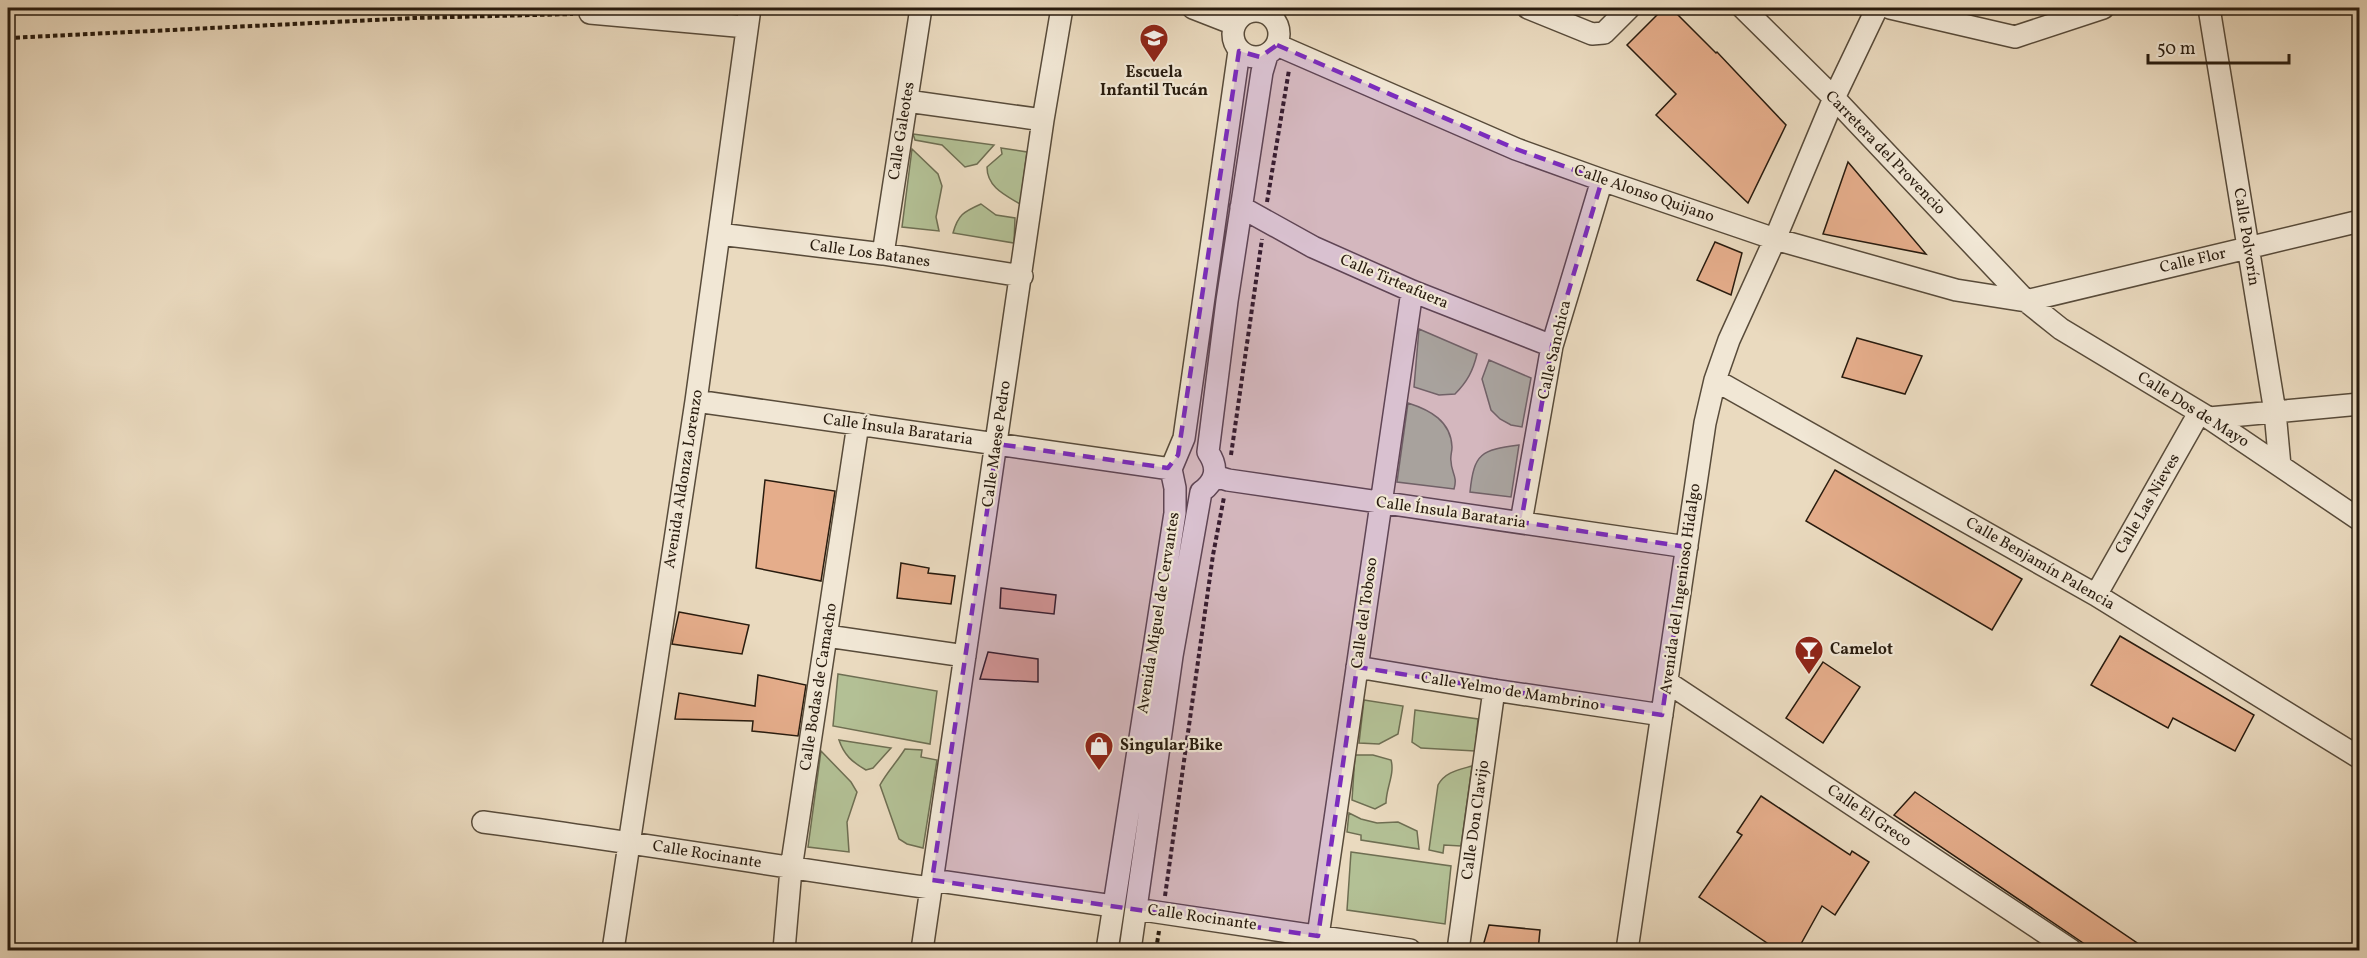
<svg xmlns="http://www.w3.org/2000/svg" width="2367" height="958" font-family="Vollkorn,serif">
<style>
.green{fill:#b3c095;stroke:#6e6e52;stroke-width:1.5}
.building{fill:#e5ad8b;stroke:#281b0e;stroke-width:1.5}
.lines{fill:none;stroke-linecap:round;stroke-linejoin:round}
.minor-casing{stroke:#584b3a;stroke-width:24}
.path{stroke:#281b0e;stroke-width:4;stroke-dasharray:4.5 3;stroke-linecap:butt}
.minor{stroke:#f1e7d5;stroke-width:21}
.marked{fill:#7b2cbf;fill-opacity:0.2;stroke:#7b2cbf;stroke-width:4.5;stroke-dasharray:12 8;stroke-linejoin:round}
.labels{text-anchor:middle;dominant-baseline:central;stroke-width:4.5;stroke-linejoin:round;paint-order:stroke}
.poi-label{font-size:16px;font-weight:bold;fill:#281b0e;stroke:#f1e7d5;text-anchor:start}
.street-label{font-size:16px;fill:#281b0e;stroke:#f1e7d5}
</style>
<rect width="100%" height="100%" fill="#eadabf"/>
<filter id="stains"><feTurbulence type="fractalNoise" baseFrequency=".00333" numOctaves="4"/><feColorMatrix values="0 0 0 0 .2 0 0 0 0 .09 0 0 0 0 .02 0 0 0 .5 -.17"/></filter>
<radialGradient id="worn" r=".72"><stop offset=".6" stop-color="#630" stop-opacity="0"/><stop offset="1" stop-color="#630" stop-opacity=".3"/></radialGradient>
<path class="green" d="M1979,8h62c-19,6 -44,6 -62,0z
M913,134l81,11 -17,19 -12,3 -23,-22 -27,-5z
M1001,148l26,4 -7,52c-15,-9 -33,-17 -33,-37l15,-13z
M912,149l26,25 4,12 -6,31 3,14 -37,-4z
M981,204l15,11 19,3 -1,25 -61,-10c5,-18 10,-21 28,-29z
M1419,329l58,25c-4,17 -10,28 -22,40l-16,1 -25,-8z
M1489,360l42,18 -9,49 -11,-2 -11,-6 -9,-9 -9,-31z
M1408,403c22,7 43,18 44,44 0,5 -2,10 -1,14 0,12 7,15 3,28l-57,-7z
M1519,445l-8,52 -41,-5c4,-39 11,-42 49,-47z
M838,674l99,17 -7,53 -97,-18z
M1364,700l39,6 -5,28 -19,10 -20,-1z
M1415,710l63,9 -3,32 -54,-3 -9,-6z
M839,740l52,8 -18,20 -7,2c-14,-8 -22,-15 -27,-30z
M905,749l17,1 -1,7 16,3 -14,88 -16,-4 -8,-5 -19,-54c7,-13 17,-23 25,-36z
M821,751l30,31 6,10 -10,30 2,30 -41,-5z
M1355,755h18l18,5c4,14 -5,28 -5,43l-11,6 -23,-9z
M1472,766l-11,80 -17,-1 -1,8 -14,-3 9,-65c7,-13 20,-15 34,-19z
M1349,813l12,6 16,4 21,-1 19,9 2,18 -58,-9v-5l-14,-3z
M1351,852l100,14 -6,58 -98,-14z"/>
<path class="building" d="M1664,8h7l45,45 1,-1 69,73 -38,78 -92,-88 20,-21 -49,-49z
M1848,162l78,92 -103,-20z
M1715,242l27,11 -11,42 -34,-15z
M1857,338l65,18 -17,38 -63,-17z
M1835,470l187,109 -30,51 -186,-109z
M765,480l70,11 -14,90 -65,-13z
M901,563l28,5 -1,5 27,3 -4,28 -54,-6z
M1001,588l55,7 -2,19 -54,-6z
M679,612l70,13 -7,29 -70,-10z
M2120,636l134,79 -19,36 -62,-33 -5,10 -77,-43z
M988,652l50,7v23l-58,-3z
M1823,662l37,25 -37,56 -37,-25z
M758,675l48,10 -8,51 -46,-5 1,-10 -78,-2 4,-26 76,13z
M1915,792l234,159h-54l-201,-136z
M1761,796l89,59 2,-4 17,11 -34,53 -13,-9 -25,45h-18l-80,-54 43,-62 -5,-3z
M1489,925l51,5 -2,21h-29l-26,-5z"/>
<g class="lines">
<g class="minor-casing">
<path id="minor" d="M1193,8l41,16
M1528,8l64,26 12,-1 25,-25
M1743,8l91,90 192,203 35,28 148,89 151,102
M1890,8l125,29 88,-29
M2209,8l66,404 5,54
M1233 34a23 23 0 1 1 46 0a23 23 0 1 1-46 0Z
M590,13l157,14
M1277,45l239,104 86,31 173,59 181,51 70,11 334,-80
M907,101l136,19
M1241,207l72,40 99,44 140,55
M719,234l164,20 139,22
M883,254l38,-246
M1715,380l381,215 264,163
M696,401l475,68
M2209,418l151,-14
M1215,476l13,4 459,67
M1521,522l31,-176 50,-166
M2096,595l103,-182
M827,636l138,20
M1357,667l137,23 168,25
M1667,682l404,268
M483,822c150,20 298,45 448,66
M932,880l181,26
M1136,909l274,41
M1318,936l94,-645
M613,950l83,-549 54,-393
M784,950l7,-81 67,-445
M922,950l121,-830 19,-112
M1107,950l68,-437v-25l-4,-19 13,-31 55,-387
M1130,950l42,-294 29,-164c15,-11 18,-24 7,-40l19,-151 35,-229 5,-17
M1458,950l36,-260
M1627,950l78,-527 10,-43 14,-40 46,-101 59,-141 43,-90"/>
</g>
<path class="path" d="M8,38l407,-20 158,-4
M1267,202l22,-132
M1231,455l31,-216
M1165,896l48,-341 11,-58
M1156,950l3,-19"/>
<use href="#minor" class="minor"/>
</g>
<path class="marked" d="M1277,45l239,104 86,31 -50,166 -31,176 166,25 -25,168 -305,-48 -39,269 -386,-56 65,-436 171,24 10,-13 61,-404 21,6z"/>
<defs>
<g id="school-pin" transform="scale(1.5)"><path d="M0 17L-7.5 6A9.5 9.5 0 1 1 7.5 6Z" fill="#8f2418" stroke="#f1e7d5"/><path d="M0-5L7-2L0 1L-7-2ZM-4 1L0 2.5L4 1V4Q0 6-4 4Z" fill="#fff"/></g>
<g id="bar-pin" transform="scale(1.5)"><path d="M0 17L-7.5 6A9.5 9.5 0 1 1 7.5 6Z" fill="#8f2418" stroke="#f1e7d5"/><path d="M-6-5H6L.8 .8V4.5H3.5V6h-7V4.5H-.8V.8Z" fill="#fff"/></g>
<g id="shop-pin" transform="scale(1.5)"><path d="M0 17L-7.5 6A9.5 9.5 0 1 1 7.5 6Z" fill="#8f2418" stroke="#f1e7d5"/><path d="M-5-2.5h2.3a2.7 3.5 0 0 1 5.4 0H5L5.5 6h-11ZM-1.5-2.5h3a1.5 2.3 0 0 0-3 0Z" fill="#fff"/></g>
</defs>
<g fill-rule="evenodd">
<use href="#school-pin" x="1154" y="38"/>
<use href="#bar-pin" x="1809" y="650"/>
<use href="#shop-pin" x="1099" y="746"/>
</g>
<g class="labels">
<g class="poi-label">
<text x="1154" y="73" text-anchor="middle">Escuela<tspan x="1154" dy="18">Infantil Tucán</tspan></text>
<text x="1830" y="650">Camelot</text>
<text x="1120" y="746">Singular Bike</text>
</g>
<g class="street-label">
<text transform="translate(902 131) rotate(-81)">Calle Galeotes</text>
<text transform="translate(1885 153) rotate(46)">Carretera del Provencio</text>
<text transform="translate(1644 194) rotate(19)">Calle Alonso Quijano</text>
<text transform="translate(2246 237) rotate(81)">Calle Polvorín</text>
<text transform="translate(870 254) rotate(8)">Calle Los Batanes</text>
<text transform="translate(2193 261) rotate(-13)">Calle Flor</text>
<text transform="translate(1394 282) rotate(23)">Calle Tirteafuera</text>
<text transform="translate(1555 350) rotate(-77)">Calle Sanchica</text>
<text transform="translate(2193 410) rotate(32)">Calle Dos de Mayo</text>
<text transform="translate(898 430) rotate(8)">Calle Ínsula Barataria</text>
<text transform="translate(997 444) rotate(-82)">Calle Maese Pedro</text>
<text transform="translate(684 479) rotate(-81)">Avenida Aldonza Lorenzo</text>
<text transform="translate(2148 504) rotate(-60)">Calle Las Nieves</text>
<text transform="translate(1451 513) rotate(8)">Calle Ínsula Barataria</text>
<text transform="translate(2040 564) rotate(30)">Calle Benjamín Palencia</text>
<text transform="translate(1681 589) rotate(-82)">Avenida del Ingenioso Hidalgo</text>
<text transform="translate(1159 613) rotate(-81)">Avenida Miguel de Cervantes</text>
<text transform="translate(1365 613) rotate(-82)">Calle del Toboso</text>
<text transform="translate(819 687) rotate(-81)">Calle Bodas de Camacho</text>
<text transform="translate(1510 692) rotate(9)">Calle Yelmo de Mambrino</text>
<text transform="translate(1869 816) rotate(34)">Calle El Greco</text>
<text transform="translate(1476 820) rotate(-82)">Calle Don Clavijo</text>
<text transform="translate(707 855) rotate(9)">Calle Rocinante</text>
<text transform="translate(1202 918) rotate(8)">Calle Rocinante</text>
</g>
</g>
<rect width="2367" height="958" fill="none" stroke="#eadabf" stroke-width="30"/>
<rect x="9" y="9" width="2349" height="940" fill="none" stroke="#281b0e" stroke-width="3"/>
<rect x="15" y="15" width="2337" height="928" fill="none" stroke="#281b0e" stroke-width="1.5"/>
<path d="M2148 54v9h141v-9" fill="none" stroke="#281b0e" stroke-width="3"/>
<text x="2157" y="54" font-size="18" fill="#281b0e" stroke="#f1e7d5" stroke-width="4.5" paint-order="stroke">50 m</text>
<rect width="100%" height="100%" filter="url(#stains)"/>
<rect width="100%" height="100%" fill="url(#worn)"/>
</svg>
